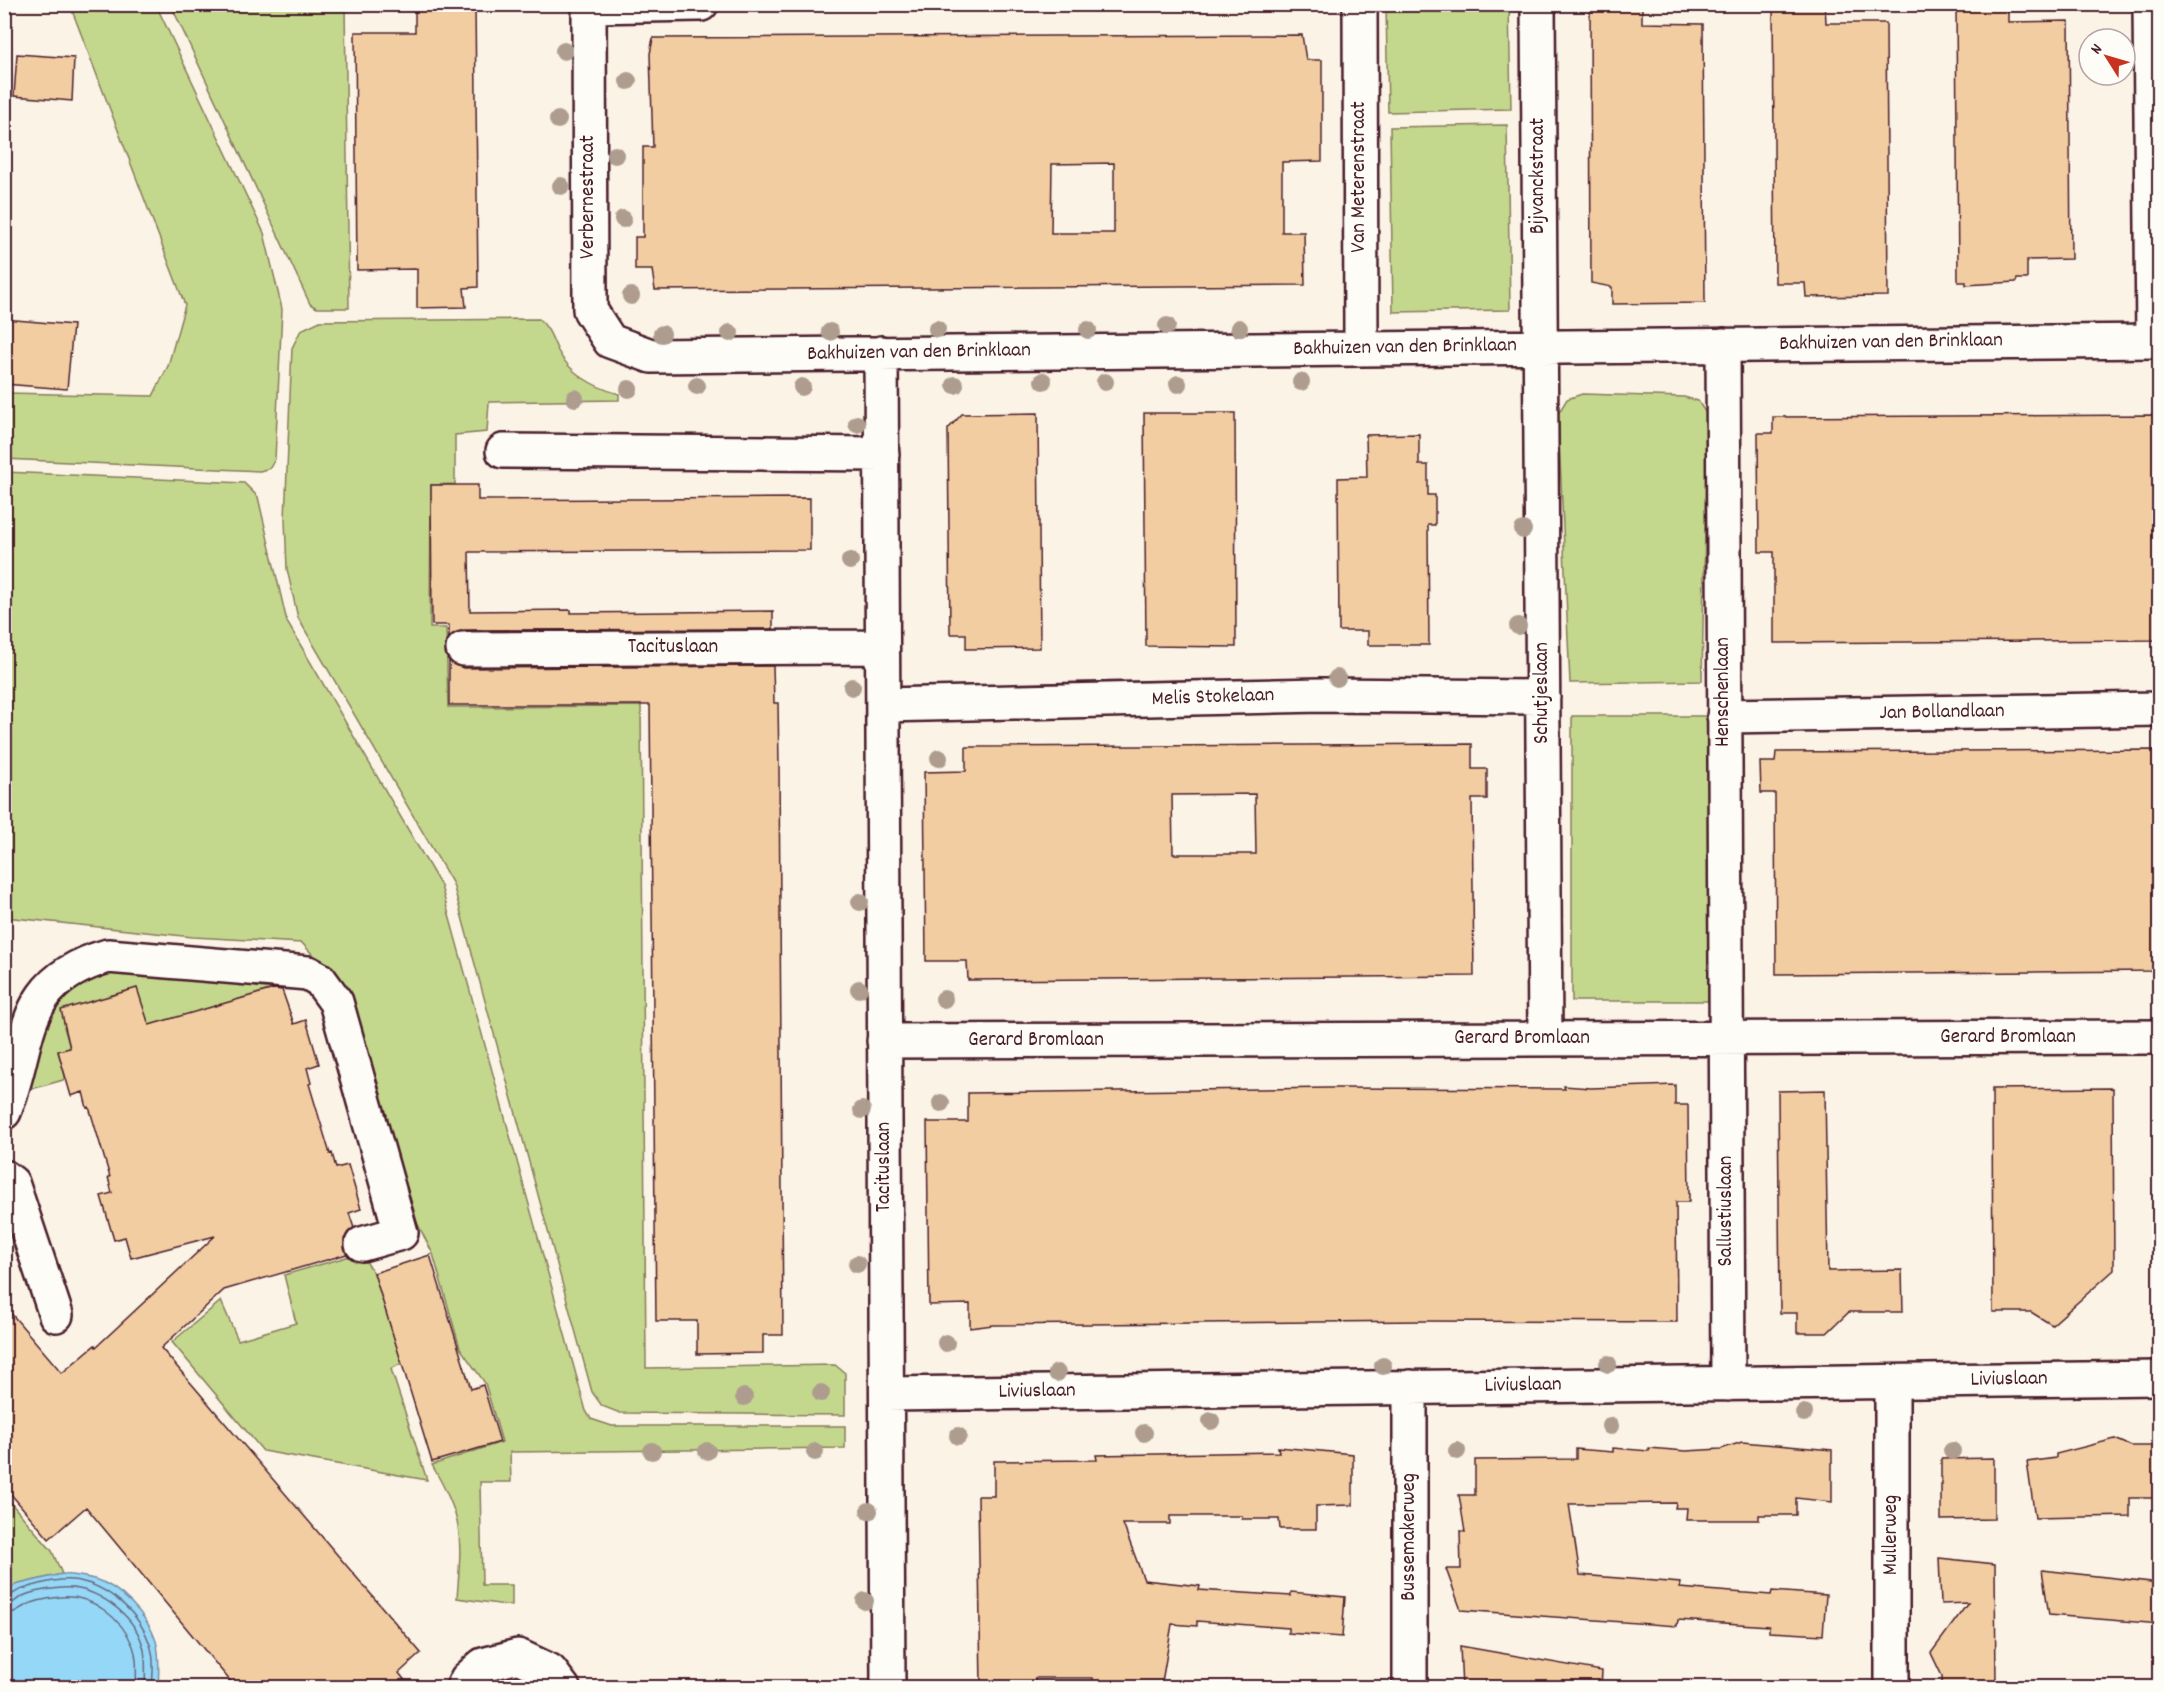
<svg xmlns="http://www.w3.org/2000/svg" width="2164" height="1692" font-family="Dekko,sans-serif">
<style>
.green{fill:#c4d88d;stroke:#877c5c;stroke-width:1.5}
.water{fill:#95d7f7;stroke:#778da5;stroke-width:1.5}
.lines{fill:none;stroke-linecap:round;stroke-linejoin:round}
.shore{stroke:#68697d;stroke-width:1.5}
.building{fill:#f2cda2;stroke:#4a1f2b;stroke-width:1.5;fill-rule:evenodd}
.minor-casing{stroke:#4a1f2b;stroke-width:38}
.minor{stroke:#fdfcf7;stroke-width:33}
.tree{fill:#ae9d8f}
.labels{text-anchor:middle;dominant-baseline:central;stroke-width:5;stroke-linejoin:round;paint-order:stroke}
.street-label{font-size:21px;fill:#4a1f2b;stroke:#fdfcf7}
</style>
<rect width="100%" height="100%" fill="#fbf3e6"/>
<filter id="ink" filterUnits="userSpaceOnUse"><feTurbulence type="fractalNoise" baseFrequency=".0167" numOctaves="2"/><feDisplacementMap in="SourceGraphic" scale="12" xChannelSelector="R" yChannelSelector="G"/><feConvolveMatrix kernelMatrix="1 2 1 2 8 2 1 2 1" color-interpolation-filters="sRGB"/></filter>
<g filter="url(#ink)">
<path class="green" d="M70,5h86l108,228 18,76 -7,150 -5,9 -10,3 -255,-12v-66l148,3 15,-30 17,-61z
M171,5h174l4,303h-32l-7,-4z
M1386,5h123l2,104 -123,3z
M1507,125l3,185 -117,2 -3,-185z
M539,319c11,10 13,20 19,32 13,24 36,36 61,43v6l-130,2 -2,30 -32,3v49l-24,1 -1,143h16l2,79 193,-1 5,662 189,-3 10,8v42l-225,-2 -18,-7 -10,-14 -139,-508 -155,-266 -11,-49 -2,-50 7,-171 9,-18 19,-9z
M1582,394l102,3 14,4 9,14 -5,266 -132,2 -12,-269 9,-15z
M5,472l239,11 14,14 29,125 154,264 145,525 5,8 21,7h233v22l-335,4 1,30h-31l2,103h30v21l-55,-8c5,-63 7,-77 -25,-133l70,-23 -17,-59 -25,-35 -27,-94 -20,-39 -65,-222 -46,-50 -109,-6 -188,-20z
M1572,716h137l-1,285h-136z
M101,971l195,11 -91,27 -54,23 -87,-5 6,21 -12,4 7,24 -2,4 -38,11 29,-93z
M364,1252l3,11 7,10 28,90 -11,6 36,111 -164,-29 -91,-109 49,-41 17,39 58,-17 -12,-48z
M4,1495l48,56 10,23 -47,11 -10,9z"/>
<path class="water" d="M62,1574c10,1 22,2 32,5 26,7 54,37 62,62 4,14 3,32 2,46h-153v-93l10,-9z"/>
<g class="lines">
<path class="shore" d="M4,1598c7,-1 10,-6 16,-8 12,-4 28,-9 41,-10 37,-3 76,28 88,62 6,14 4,31 3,46
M4,1605c9,0 10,-4 17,-8 9,-5 29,-8 40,-9 34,-3 73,26 82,58 4,13 2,28 2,42
M4,1614c10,0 13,-4 21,-8 9,-5 26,-8 36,-9 31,-3 61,22 72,49 5,13 3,28 3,42"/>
</g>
<path class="building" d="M415,4h60l3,283 -14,1 2,19 -49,1v-39l-60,1 -2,-238h60z
M1590,4h52v19l61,1 2,279 -93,1v-17l-21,-4z
M1773,4h52l1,19h60l2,273 -82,1 -1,-14h-30z
M1956,4h52v18l61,-1 2,238 -44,1v19h-10l-1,3 -50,3v-3h-8z
M1302,35l4,25h16v101l-40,1v70h22l1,53 -650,5 -3,-20h-17v-33h8v-90h10l-3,-93 3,-16zM1114,163v70h-63l1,-69z
M17,54l57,4 -2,43 -58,-5z
M4,319l69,6 -6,64 -63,-5z
M1038,413l2,235 -74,1v-15h-16l-2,-205 14,-15z
M1144,413h91l1,234 -90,-1z
M2159,415l1,225 -386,3v-91h-15l-1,-119h15v-16z
M1419,434v31h9v30h7v30h-7l1,120h-61v-14h-29l-1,-153 29,-1 -1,-42z
M431,485h47v15l332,-2v52l-341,2 1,59 101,-1v3l202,-2v18l-310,1 -14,7v-12h-17z
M449,661l14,7 310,-2 1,37h4l1,63 4,569h-20v18l-66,1v-33h-41l-6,-616h-201z
M1472,744v25h15v30h-15l2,177 -506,4 -1,-19h-41l-2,-189 42,-1v-24zM1255,794l1,60h-83l-1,-59z
M2160,750v221l-384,3 -1,-181h-14l-1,-31h15l1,-10z
M137,988l12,37 125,-36 8,1 12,34 12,-4 13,44 -12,4 4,15 -2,1 21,70 2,-1 4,15 12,-3 13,44 -12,4 5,15 -10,11 3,15 -123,36 -63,58 260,305 -22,20 12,15h-175l-150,-181 -37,32 -45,-53v-181l58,68 33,-28 1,2 119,-111 -84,22 -6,-21 -11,3 -13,-44 11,-3 -4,-16h2l-21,-70 -2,1 -4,-16 -12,4 -13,-45 12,-3 -9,-38z
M1675,1085v20h13l1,97h-13l1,120 -253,-1 -431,4 -23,3v-24l-41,1 -2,-183h41v-29l361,-5 236,1 -1,-3 27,2z
M2113,1088l1,182 -62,55 -21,-13h-38l-1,-223z
M1825,1090l3,181 74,-1 1,42h-54l-22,21h-30v-20h-17l-2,-222z
M430,1255l41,134 12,-4 17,57 -68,20 -58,-189z
M2115,1439l16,7h29v52h-30v18l-95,2 -8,-56 29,-4v-4z
M1742,1442l90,8v52l-36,-4v17h-37v5h-73l1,-12h-12l1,-5 -107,1 11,71 101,8 -1,5 91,7 1,-4 54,4 -3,40 -54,-3v-6l-45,-3 -46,-3 -1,6 -216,-16 -15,-41h15l-1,-38 5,1 -6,-37h16v-35l101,-1v-10l37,3v-4l36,3v-3l37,3 35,-2z
M1278,1447l75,7v51l-37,1v23h-36l-1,-10h-37v-3h-72v8h-47l21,56 56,6 -1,4 92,6v-4l54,5 -3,40 -54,-4v-5l-91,-7v5l-25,-2 -11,64h-68v-10h-58v9h-54l-3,-191h16v-35l103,-1 -1,-5 183,-3z
M1994,1458v61l-53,1v-61z
M1939,1558l56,6 1,124h-54v-12l-11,-23 37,-50 -27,1z
M2042,1570l118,13v41l-111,-9z
M1460,1646l142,25 -1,17h-139z"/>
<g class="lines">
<g class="minor-casing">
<path id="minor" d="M589,4l1,306 20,31 41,15 1509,-15
M1360,4l1,345
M1538,4l7,1035
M2150,4l3,337
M589,6l112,-2
M1723,345l5,1039
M881,353l7,1335
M503,451l379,3
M463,649l419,-2
M883,705l439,-10 221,2
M1724,716l436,-7
M884,1041l1276,-4
M4,1112c29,-73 12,-130 104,-156l200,17 12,7 16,22 65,231 -39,11
M4,1177l8,6 44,132
M1410,1387v301
M887,1394l1273,-16
M463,1688l4,-9 16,-14 35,-9 32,15 13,17
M1892,1688v-306"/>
</g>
<use href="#minor" class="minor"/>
</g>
<g class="tree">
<circle cx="564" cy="51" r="9"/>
<circle cx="628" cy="81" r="9"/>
<circle cx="558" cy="120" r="9"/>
<circle cx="615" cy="155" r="9"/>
<circle cx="561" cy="186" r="9"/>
<circle cx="623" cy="219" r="9"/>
<circle cx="631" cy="296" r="9"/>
<circle cx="1167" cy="326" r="9"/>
<circle cx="1239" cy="328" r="9"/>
<circle cx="937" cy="329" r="9"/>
<circle cx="1088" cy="330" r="9"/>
<circle cx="830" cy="332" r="9"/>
<circle cx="730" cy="333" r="9"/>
<circle cx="662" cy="334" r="9"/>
<circle cx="1043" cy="381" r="9"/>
<circle cx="1105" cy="382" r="9"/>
<circle cx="1301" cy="382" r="9"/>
<circle cx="1178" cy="384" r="9"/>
<circle cx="955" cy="385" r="9"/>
<circle cx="697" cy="386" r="9"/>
<circle cx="802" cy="387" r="9"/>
<circle cx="629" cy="389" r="9"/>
<circle cx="575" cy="398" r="9"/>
<circle cx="857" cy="424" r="9"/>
<circle cx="1523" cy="530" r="9"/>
<circle cx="850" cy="561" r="9"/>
<circle cx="1518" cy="626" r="9"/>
<circle cx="1337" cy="678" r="9"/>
<circle cx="852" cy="687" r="9"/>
<circle cx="939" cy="758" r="9"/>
<circle cx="860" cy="902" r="9"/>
<circle cx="859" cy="989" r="9"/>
<circle cx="944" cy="999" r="9"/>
<circle cx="941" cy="1103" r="9"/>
<circle cx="862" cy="1110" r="9"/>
<circle cx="857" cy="1264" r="9"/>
<circle cx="946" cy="1343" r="9"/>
<circle cx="1608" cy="1364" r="9"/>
<circle cx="1383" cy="1366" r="9"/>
<circle cx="1057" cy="1373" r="9"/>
<circle cx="821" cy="1393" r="9"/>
<circle cx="744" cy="1397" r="9"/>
<circle cx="1804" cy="1413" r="9"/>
<circle cx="1211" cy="1421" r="9"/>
<circle cx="1610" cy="1426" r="9"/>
<circle cx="1144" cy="1433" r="9"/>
<circle cx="958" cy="1436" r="9"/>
<circle cx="652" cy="1451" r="9"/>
<circle cx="707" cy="1451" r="9"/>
<circle cx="1457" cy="1451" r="9"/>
<circle cx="1952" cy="1451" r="9"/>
<circle cx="815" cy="1452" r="9"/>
<circle cx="869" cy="1511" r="9"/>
<circle cx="865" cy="1601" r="9"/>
</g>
</g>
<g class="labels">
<g class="street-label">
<text transform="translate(1539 176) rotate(-90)">Bijvanckstraat</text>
<text transform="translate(1360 177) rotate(-90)">Van Meterenstraat</text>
<text transform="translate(589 197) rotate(-90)">Verbernestraat</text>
<text transform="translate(1891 343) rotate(-1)">Bakhuizen van den Brinklaan</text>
<text transform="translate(1405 348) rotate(-1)">Bakhuizen van den Brinklaan</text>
<text transform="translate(919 353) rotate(-1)">Bakhuizen van den Brinklaan</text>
<text x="673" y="648">Tacituslaan</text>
<text transform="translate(1724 692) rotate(-90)">Henschenlaan</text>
<text transform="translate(1543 693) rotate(-90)">Schutjeslaan</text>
<text transform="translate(1213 698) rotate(-2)">Melis Stokelaan</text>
<text transform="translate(1942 713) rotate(-1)">Jan Bollandlaan</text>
<text x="2008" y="1038">Gerard Bromlaan</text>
<text x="1522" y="1039">Gerard Bromlaan</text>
<text x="1036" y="1041">Gerard Bromlaan</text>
<text transform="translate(885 1167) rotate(-90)">Tacituslaan</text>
<text transform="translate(1727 1211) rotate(-90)">Sallustiuslaan</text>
<text transform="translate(2009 1380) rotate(-1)">Liviuslaan</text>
<text transform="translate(1523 1386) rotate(-1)">Liviuslaan</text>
<text transform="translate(1037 1392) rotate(-1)">Liviuslaan</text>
<text transform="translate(1892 1535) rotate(-90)">Mullerweg</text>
<text transform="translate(1410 1537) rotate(-90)">Bussemakerweg</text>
</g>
</g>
<rect width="2164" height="1692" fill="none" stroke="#fdfcf7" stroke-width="24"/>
<rect x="12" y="12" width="2140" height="1668" fill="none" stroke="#4a1f2b" stroke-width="2" filter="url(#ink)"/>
<g transform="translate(2107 57) rotate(307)"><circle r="28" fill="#fdfcf7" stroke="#b5a4a5" stroke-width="1.5"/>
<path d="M0-4.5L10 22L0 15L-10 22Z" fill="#c8321e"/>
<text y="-9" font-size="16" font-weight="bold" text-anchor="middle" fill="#4a1f2b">N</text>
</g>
</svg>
